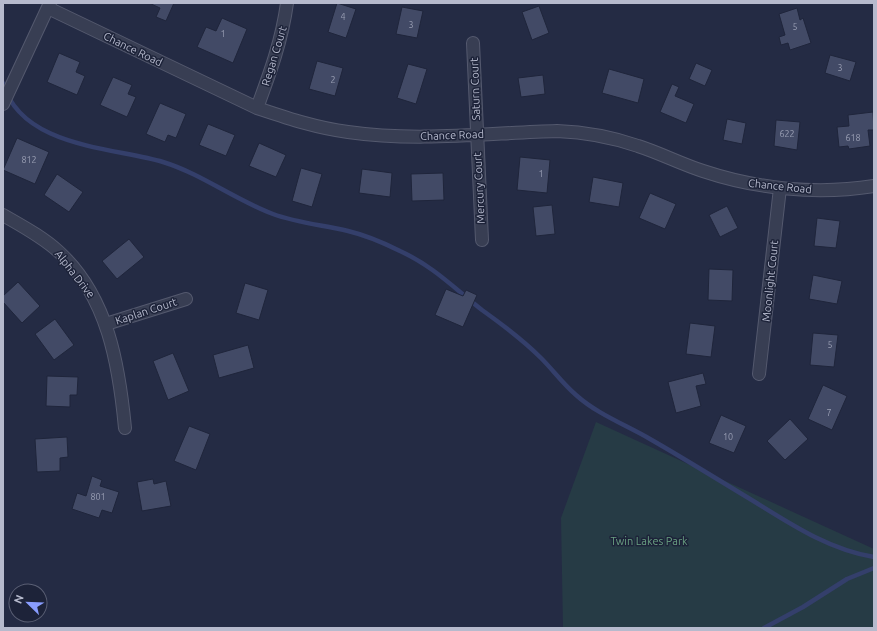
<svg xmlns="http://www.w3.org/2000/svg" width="877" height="631" font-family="Ubuntu,sans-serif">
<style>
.green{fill:#263b45}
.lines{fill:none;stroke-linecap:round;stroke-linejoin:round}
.stream{stroke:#343f6b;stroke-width:4.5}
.building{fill:#424a66;stroke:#1f253b}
.street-casing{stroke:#54596e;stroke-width:14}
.street{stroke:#383e53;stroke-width:12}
.labels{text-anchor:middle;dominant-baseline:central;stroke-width:3;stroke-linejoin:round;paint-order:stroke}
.number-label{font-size:9px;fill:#999eb3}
.street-label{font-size:11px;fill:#b6bacd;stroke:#1d2339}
.park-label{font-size:11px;fill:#6aa082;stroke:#1d2339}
</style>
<rect width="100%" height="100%" fill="#242b44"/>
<path class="green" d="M596,422l278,127v79h-311l-2,-110z"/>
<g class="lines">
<path class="stream" d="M3,83c18,64 108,64 160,79 39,12 72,38 110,52 24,9 50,11 75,17 17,4 36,12 52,20 33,15 54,37 82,59 21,15 41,30 59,48 12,12 22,26 35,37 21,19 50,30 74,44 35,20 70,42 105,63 37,23 75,48 119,55
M764,628l39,-21 44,-28 27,-11"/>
</g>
<path class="building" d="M149,3h25l-8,18 -10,-4 4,-9z
M337,3l19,6 -10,29 -18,-6z
M539,6l10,27 -17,7 -10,-28z
M402,7l21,4 -6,27 -21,-4z
M797,8l3,12 3,-2 8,25 -21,7 -2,-7 -7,2 -2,-8 6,-2 -6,-21z
M222,18l25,11 -14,34 -36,-16 9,-20 10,4z
M59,53l21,9 -4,10 9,4 -8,19 -30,-13z
M830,55l26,7 -6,19 -25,-8z
M317,61l26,7 -8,28 -26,-7z
M696,63l16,7 -7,16 -16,-7z
M408,64l19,5 -11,35 -19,-6z
M609,69l35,10 -6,24 -36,-10z
M543,75l2,19 -24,3 -3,-19z
M113,77l19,8 -4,9 8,3 -9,20 -27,-12z
M672,84l7,3 -4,9 19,8 -8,19 -26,-11z
M160,103l26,11 -10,24 -8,-3 -3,7 -19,-8z
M873,112l1,18h-6l2,16 -21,3 -1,-3 -9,1 -2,-20 12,-1 -1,-11z
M727,119l19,4 -4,21 -19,-4z
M776,120l24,2 -3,28 -23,-4z
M208,124l27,11 -9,21 -27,-11z
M17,138l32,14 -14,32 -32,-14z
M259,143l27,12 -10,22 -27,-11z
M520,157l30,3 -3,33 -30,-3z
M301,168l21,6 -10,33 -20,-6z
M362,169l30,4 -2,24 -31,-4z
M443,173l1,27 -32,1 -1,-27z
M57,174l26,18 -14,20 -25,-17z
M593,177l30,6 -4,24 -30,-5z
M650,193l26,11 -11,25 -26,-11z
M552,205l3,29 -19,2 -3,-29z
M727,206l11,22 -18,9 -11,-22z
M817,218l23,3 -4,27 -22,-2z
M129,239l15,18 -27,22 -15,-18z
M709,269l24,1 -1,31 -24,-1z
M813,275l29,6 -5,23 -28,-5z
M18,282l22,24 -18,17 -19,-21v-6z
M245,283l23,7 -9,30 -23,-7z
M446,289l17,7 3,-6 11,5 -14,32 -28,-12z
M55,319l19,26 -20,15 -19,-26z
M690,323l25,3 -4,31 -25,-3z
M813,333l25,2 -4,32 -24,-2z
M248,345l6,23 -35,10 -6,-23z
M173,353l16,38 -21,9 -15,-39z
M703,373l3,11 -10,2 5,20 -25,7 -8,-31z
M47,376l31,1 -1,18h-7v12l-24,-1z
M823,385l24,11 -15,34 -24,-11z
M721,415l25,11 -12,27 -25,-10z
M790,419l18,20 -23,21 -18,-19z
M189,426l21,8 -14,36 -22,-9z
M67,437l1,20 -8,1v13l-23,1 -2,-33z
M92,476l10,4 -2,6 19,6 -7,21 -10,-3 -3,8 -27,-9 5,-16 9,3z
M153,479l1,5 12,-3 5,25 -29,5 -5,-29z"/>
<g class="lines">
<g class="street-casing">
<path id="street" d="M48,8l209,100c30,10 59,20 91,24 69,10 140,1 209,-1 27,1 55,6 81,15 22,7 43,18 65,25 54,18 114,24 171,15
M473,43l9,197
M3,104l47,-101
M257,108c13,-35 25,-68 30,-105
M3,215c19,11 40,22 56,37 49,45 60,113 66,176
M106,324l80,-25
M759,374l21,-186"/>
</g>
<use href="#street" class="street"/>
</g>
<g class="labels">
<g class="number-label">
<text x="343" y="17">4</text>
<text x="411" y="25">3</text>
<text x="795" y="27">5</text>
<text x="223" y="34">1</text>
<text x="840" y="68">3</text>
<text x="333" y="80">2</text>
<text x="787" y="134">622</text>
<text x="853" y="138">618</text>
<text x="29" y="160">812</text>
<text x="541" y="174">1</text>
<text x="830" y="345">5</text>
<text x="829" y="413">7</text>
<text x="728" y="437">10</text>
<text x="98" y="497">801</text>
</g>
<g class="street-label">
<text transform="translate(133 49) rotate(26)">Chance Road</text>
<text transform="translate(274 56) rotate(-73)">Regan Court</text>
<text transform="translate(475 89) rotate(-92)">Saturn Court</text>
<text transform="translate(452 135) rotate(-2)">Chance Road</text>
<text transform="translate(780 186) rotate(6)">Chance Road</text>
<text transform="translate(479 188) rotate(-93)">Mercury Court</text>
<text transform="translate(75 274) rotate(52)">Alpha Drive</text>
<text transform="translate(770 281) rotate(-84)">Moonlight Court</text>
<text transform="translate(146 311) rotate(-18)">Kaplan Court</text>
</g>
<g class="park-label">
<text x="649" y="541">Twin Lakes Park</text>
</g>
</g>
<rect width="877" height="631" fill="none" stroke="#b6bacd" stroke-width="8"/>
<g transform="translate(28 603) rotate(293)"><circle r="19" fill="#1d2339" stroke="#5a5f74"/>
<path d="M0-3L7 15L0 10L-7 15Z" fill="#899dff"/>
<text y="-6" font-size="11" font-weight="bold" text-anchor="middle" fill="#b6bacd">N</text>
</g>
</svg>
